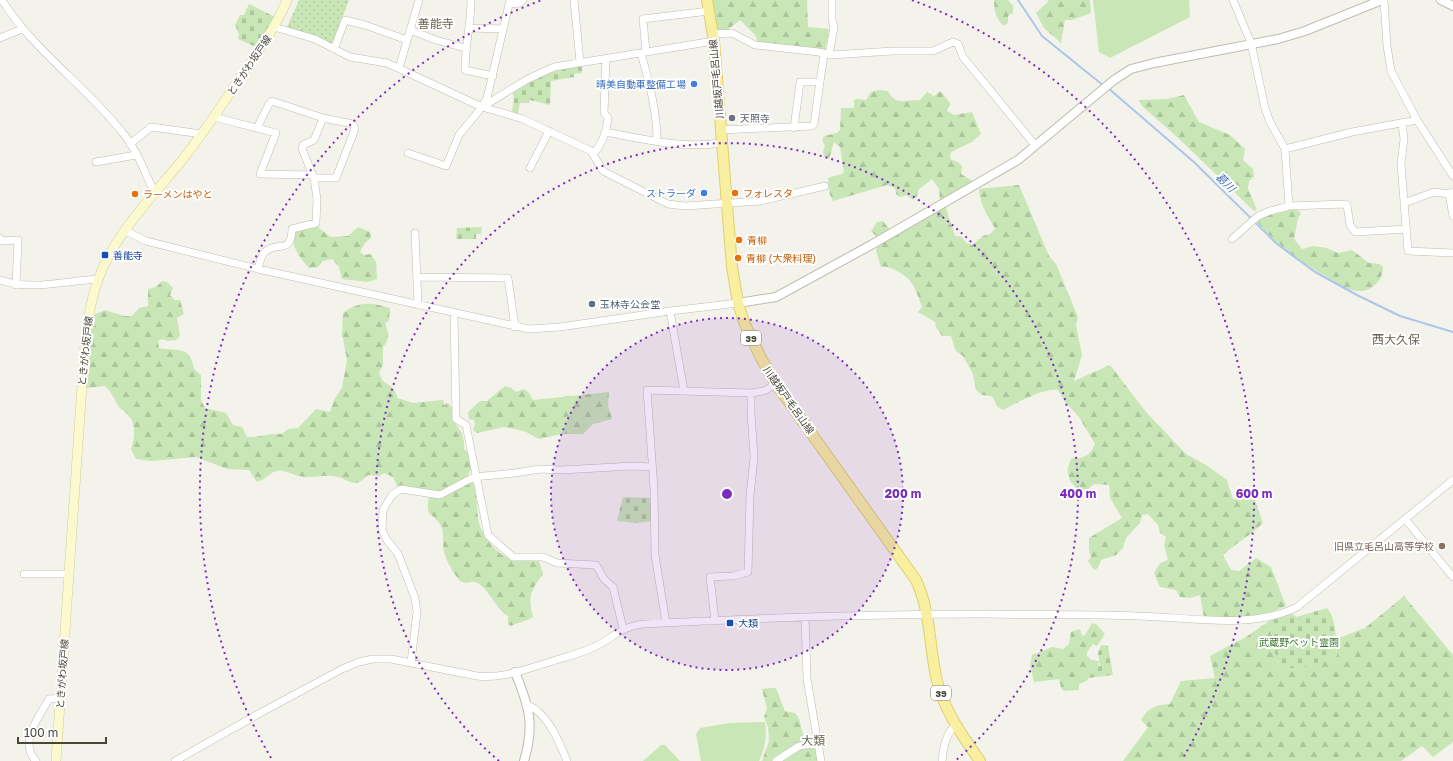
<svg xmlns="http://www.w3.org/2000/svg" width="1453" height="761" font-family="'Golos Text','Noto Sans JP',sans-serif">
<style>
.grass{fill:url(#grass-dots)}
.forest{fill:url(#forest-firs)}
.cemetery{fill:url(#cemetery-stones)}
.garden{fill:#c8e6b6}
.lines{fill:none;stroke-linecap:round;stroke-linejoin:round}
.stream{stroke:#abc6ed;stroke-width:2}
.minor-casing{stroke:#bfbcae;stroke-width:8}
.tertiary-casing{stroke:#bfbcae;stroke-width:10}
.secondary-casing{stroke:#d1cd9d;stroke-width:10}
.primary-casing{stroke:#ddd070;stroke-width:12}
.minor{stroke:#fff;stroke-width:7}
.tertiary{stroke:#fff;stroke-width:8}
.secondary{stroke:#fcf9ce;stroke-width:9}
.primary{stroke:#f8efa0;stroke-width:10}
.ring{fill:none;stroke:#7b2cbf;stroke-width:2;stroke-dasharray:2 4}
.shop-dot{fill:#3f7fe0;stroke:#fff;stroke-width:1.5}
.worship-dot{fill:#6b7280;stroke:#fff;stroke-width:1.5}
.food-dot{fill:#e8710a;stroke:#fff;stroke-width:1.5}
.transit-dot{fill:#1a4fb4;stroke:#fff;stroke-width:1.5}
.service-dot{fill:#5c6f8a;stroke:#fff;stroke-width:1.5}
.education-dot{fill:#8d6e63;stroke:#fff;stroke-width:1.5}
.labels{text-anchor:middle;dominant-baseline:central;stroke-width:4;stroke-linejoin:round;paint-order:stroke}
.shield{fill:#fff;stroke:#7f7d74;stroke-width:1}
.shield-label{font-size:9px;font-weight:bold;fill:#484539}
.street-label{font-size:10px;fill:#484539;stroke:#fff}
.shop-label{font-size:10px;fill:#366cbe;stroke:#fff;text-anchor:end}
.worship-label{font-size:10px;fill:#5b616d;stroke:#fff;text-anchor:start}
.food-label{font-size:10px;fill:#c56008;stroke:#fff;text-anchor:start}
.transit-label{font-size:10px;fill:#164399;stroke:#fff;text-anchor:start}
.service-label{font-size:10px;fill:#4e5e75;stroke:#fff;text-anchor:start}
.education-label{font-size:10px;fill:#785e54;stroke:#fff;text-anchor:end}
.park-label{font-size:10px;fill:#3d772f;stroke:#fff}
.water-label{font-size:11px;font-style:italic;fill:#3767af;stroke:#fff}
.quarter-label{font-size:12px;fill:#6a6551;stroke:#fff}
.centre{fill:#7b2cbf;stroke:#fff;stroke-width:2}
.ring-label{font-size:12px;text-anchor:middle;font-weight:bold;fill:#7b2cbf;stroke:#fff;stroke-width:4;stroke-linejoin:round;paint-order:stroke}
</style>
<defs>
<pattern id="grass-dots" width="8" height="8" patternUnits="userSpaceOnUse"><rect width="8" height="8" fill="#c8e6b6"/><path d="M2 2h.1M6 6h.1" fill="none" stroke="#adc79d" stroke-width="1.8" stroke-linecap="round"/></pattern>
<pattern id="forest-firs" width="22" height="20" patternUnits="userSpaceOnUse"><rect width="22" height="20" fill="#c8e6b6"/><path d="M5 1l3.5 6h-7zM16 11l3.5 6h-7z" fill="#adc79d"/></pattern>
<pattern id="cemetery-stones" width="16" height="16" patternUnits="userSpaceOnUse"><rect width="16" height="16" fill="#c8e6b6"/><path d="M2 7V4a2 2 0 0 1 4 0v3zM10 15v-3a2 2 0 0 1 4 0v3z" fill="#adc79d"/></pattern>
</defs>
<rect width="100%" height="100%" fill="#f4f3eb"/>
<path class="grass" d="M299,0h50l-17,45 -45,-18z"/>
<path class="forest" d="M712,0h95l1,27 21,2 -4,22c-22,-5 -44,-5 -67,-8l-3,-8 -15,-15 -14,11 -9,1z
M994,0h14l5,6v7l-5,3v7l-4,3c-8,-7 -10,-15 -10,-26z
M1047,0h43l1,13 -19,7h-7l-4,23 -17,-15 -8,-15 13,-12z
M878,90l10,1c8,15 16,9 32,9l7,-8 7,4 6,-5 10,12 -3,8 7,4 18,-3 9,22 -9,8 -21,10 -1,7 8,3 4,4 -1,8 13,8 -25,21 -3,5 9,28 7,1 4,6 6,2 11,-9 7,-2 5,-5c-7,-14 -15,-23 -16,-40l40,-4 30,71 7,8 22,53 -2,8 6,30 -8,26 36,-16 36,47 40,42 20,11 21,15 6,19 20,-4 10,28c-12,12 -27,20 -40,32l8,15 8,1 17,-13 15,9 15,39 -24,10 -58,2 -4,-23 -9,3 -11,-1 -4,-7 -16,-3 -6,-14 6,-10 8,-3 -4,-15 2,-8 -6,-4 -2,-8 -10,-11 -6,1 -2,8 -14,15 -3,10 -7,7 -15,5 -3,8 -4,2 -6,-9 3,-4 -2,-7v-12l33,-20 -12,-20 -1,-13 -15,-1 -6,5 -7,3c-13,-10 -17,-21 -9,-34 11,2 19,-4 23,-14l-16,-27 -14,-15 -7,-12c-15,-2 -41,13 -55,20l-5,-3 -6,-11 -10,-1 -6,-5 -3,-16 -10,-18 -7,-5 -5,-15h-9l-6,-9 -1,-5 -17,-10 4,-5c-7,-19 -9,-29 -29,-38 -5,-2 -8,-3 -12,-2l-5,-16 1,-14 -6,-6 6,-9 6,-1 7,9 50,-30 -1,-11 -7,-10 -14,11 -1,6 -4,4 -6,-5 -7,2 -4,-3 -1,-6 -8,-3 -54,16 -3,-6 -2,-17 16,-5 -4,-26 -6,-5 -5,17 -5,-2 -1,-6 2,-5 -3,-6 2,-4 13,-3 3,-3 1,-22h13v-8l2,-1 10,1 5,-8z
M1184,95l15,27 31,13 15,14 -2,11 10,9 1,8 -5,4 -1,8 9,21 -3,1 -78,-75 -33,-29 -5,-7 29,-1z
M1291,208l8,3 2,3 -3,4 -4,21 8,10 11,-3 14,2 11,5 14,-3 17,13 11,1 3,3c0,7 -2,11 -6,16 -6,7 -17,10 -25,7 -8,-2 -15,-7 -22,-11 -26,-15 -53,-33 -72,-56l-1,-4 13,-6z
M305,227h13l12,10 18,-1 10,-9 12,5 1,6 -6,5 -5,9 4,3 7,-1 5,8 1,17 -9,3 -26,-3 -3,-12 -7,-8 -9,2 -5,6 -9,1c-10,-11 -17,-21 -16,-35z
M162,281l5,1 6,6 -3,7 5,5h5l4,14 -7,4 3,18 -4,4 -8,1 -6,-2 -4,2 1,7c20,4 31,-3 35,21l7,6v25l4,8 21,5 7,12 9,2 5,10c12,1 23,-4 35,-3l6,-5 10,-1 18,-19 14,3 4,-12 8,-13 5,-27 -5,-26 1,-21c15,-12 29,-11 47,-5l-1,13 -4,2c4,9 5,17 -2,24v18l-4,7 3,8 12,9 4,9 15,5 30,-3 1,5 4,-2c6,5 6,10 5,18 8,9 12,16 11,28l4,4 4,16 -4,5c10,13 8,28 10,44 2,17 21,41 40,43 6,1 15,-1 21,-1l4,14c-12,16 -16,23 -10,43 -8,5 -14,5 -22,9l-3,-2v-8c-13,-7 -20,-31 -34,-34 -4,0 -9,1 -13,0 -7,-8 -14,-19 -17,-30 -2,-9 1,-20 -4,-28 -9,-13 -15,-6 -11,-27l-6,-1 -6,-8 -20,-2 -4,-9 -9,-4 -5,3 -11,-1c-4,3 -7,8 -13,8 -5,0 -12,-5 -17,-6 -11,-3 -21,0 -31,0 -9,0 -15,-4 -24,-6 -11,-3 -16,9 -26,11l-8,-12 -22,-1 -31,-12 -44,4 -16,-2 -5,-10c4,-10 5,-25 -2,-33 -3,-4 -7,-6 -10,-9 -5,-7 -7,-15 -14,-21l-20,2 6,-72 14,-6 19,6h8l7,-8 9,-2v-17l8,-2z
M505,386l6,2 5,4 8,-3 5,4 4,7 76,-8 -1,14 4,13 -19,5 -10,10h-21l-23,5 -15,-8 -20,-4 -27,6 -4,-3 2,-6 -1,-4 -5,-1 -1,-7 12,-11h7z
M1404,596l49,59v87l-20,15 -11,-11 -21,15h-278l25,-34 -7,-7c7,-13 16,-15 29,-16l11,-23 34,-3 -5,-22 36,-19 23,-16 9,47 59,-12 -1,-17 29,-11z
M1092,623l4,1 9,10 -8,12 -4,-2 -6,8v4l4,4 8,1 -1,9h-9l-1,10 -9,4v6l-15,1 -3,-3 -2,-9 -25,3 -4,-17 2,-10 20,-8 11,2 6,-5 2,-12 9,-3 2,7 3,-1z
M771,688h5l9,23 10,2c7,8 5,15 9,24h8l6,24h-56l7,-20 -1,-14 -4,-10 3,-8 -5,-20z"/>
<path class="cemetery" d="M249,4l26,13 -19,30 -18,-8 1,-5 -4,-9 5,-10h4z
M582,65v8l-8,1v3l-23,4 -1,24 -20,-5 -1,3h-9l-2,11 -6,-2 2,-14 -2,-7 31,-17z
M482,227l-1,7h-5v5h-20l1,-11z
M623,497l28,1 1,23 -17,2 -18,-2z
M1327,608c10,13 9,32 10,48l-37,12h-22l-9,-47 24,-7 3,3z
M1101,645l7,1 5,29 -25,3v-8l9,-1v-3h3l-2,-13z"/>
<path class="garden" d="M1093,0h96l1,17 -80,41 -11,-6z
M765,722c2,14 0,27 -6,39h-58l-5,-27 4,-6 29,-5z
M661,745h4l15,16h-37z"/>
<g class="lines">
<path class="stream" d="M1018,0l24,36 62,50
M1108,88l87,75 82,81 38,28 42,23 43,21 53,16"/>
<g class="minor-casing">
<path id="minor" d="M2,0c32,51 83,85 120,132 15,17 23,42 33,61
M471,0c0,24 -6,46 -6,70l28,6
M574,0l6,62
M1233,0l18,43 14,65 5,14 15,27 4,57
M1384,0l3,46 4,25 26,49 36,56
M509,4l11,-1 3,-3
M274,27l41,12 35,18 37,6 95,44 41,12 68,32 12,20 65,33 17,2 76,-5 64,-15
M469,28l34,1
M410,30l26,10 29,8
M713,34l19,-1 23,12 64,7 12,3 62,-4h40l20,-9 5,2 5,13 72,88
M0,38l22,-9
M334,49l11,-29 20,5 42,15
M646,52l-3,-33 66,-8
M641,53c8,29 16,58 16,88
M829,55l5,-28 -2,-8v-19
M399,68l20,-68
M482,107l46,-28 26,-12 160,-26
M214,117l62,16 -16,41 53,1
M1402,124l2,15 -3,25 7,87 45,2
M257,128l12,-24 3,-3 51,17 30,6 2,5 -19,49h-22
M794,128l6,-46h20
M720,130l92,-4 2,-2 10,-70
M605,132c39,7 76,17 116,11
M130,144l21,-17 51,7
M1285,149l67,-17 65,-12
M408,153l38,13 13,-31 23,-28 5,-9 23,-98
M594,153c8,-9 13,-23 14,-35l-4,-5 2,-55
M96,162l40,-7
M530,168l19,-37
M1449,194l4,22
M1404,203l30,-11 15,2 4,-2
M126,231l20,10 112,28 271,60 31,-2 110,-16 68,-8
M415,233l3,72
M0,238v3l18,-1 -2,45
M1232,239l26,-23 12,-5 19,-5 56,-2 2,1 3,20 5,7 52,-3
M258,269c2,-5 2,-13 7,-17 12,-12 26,4 27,-23l24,-6 1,-24 -3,-21 -12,-29 1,-4 11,-5 9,-22
M417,277l91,1 7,49
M0,280c32,11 65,1 98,-1
M670,311l14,80
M454,313l2,106 10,6 22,110 25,22h30l14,6 39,2 8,14 9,8 10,41
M1405,519l48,58
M24,574h45
M805,617l2,62 14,82
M715,621l-5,-44 23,-1 15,-4 2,-76 4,-39 -3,-44v-20
M666,623l-11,-68 -1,-66 -7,-99 104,3 13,-2 12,-7
M411,662l6,-50 -2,-14 -17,-44 -11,-14 -5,-10 1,-20 9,-15 9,-6 39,6 34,-18 41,-4 25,-4 21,1 72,-4 19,1
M528,705c20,9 31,36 39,56
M36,761c-18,-19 3,-44 13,-62l12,-1
M175,761l87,-49 80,-43 17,-7 14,-3h18l86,17c26,3 49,-7 73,-14 14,-5 30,-8 44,-15 20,-9 25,-20 49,-23 114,-6 229,-10 343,-10 50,1 101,0 152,2 49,1 114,14 159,-9l156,-127
M776,761l23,-15 19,-3
M942,761c1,-13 4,-27 13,-36"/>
</g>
<g class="tertiary-casing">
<path id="tertiary" d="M1441,0l12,6
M738,303l38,-6 95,-52 147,-85 96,-80 17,-11 23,-6 124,-24 27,-8 77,-31
M515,672c14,34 20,53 9,89"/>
</g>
<g class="secondary-casing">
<path id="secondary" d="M56,761l28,-404c2,-26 5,-52 14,-77 15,-43 52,-81 81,-116 23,-28 43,-59 63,-89 16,-24 34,-48 45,-75"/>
</g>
<g class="primary-casing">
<path id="primary" d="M707,0l7,41 18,226 6,36 6,19 17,36 15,26 140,196c15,32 13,67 21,101 8,31 25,54 43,80"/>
</g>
<use href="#minor" class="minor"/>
<use href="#tertiary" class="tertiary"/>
<use href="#secondary" class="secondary"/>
<use href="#primary" class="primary"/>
</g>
<circle cx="727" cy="494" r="176" fill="#7b2cbf" fill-opacity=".12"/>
<g class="ring">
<circle cx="727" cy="494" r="176"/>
<path d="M499 761A351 351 0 1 1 955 761"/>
<path d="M271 758A527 527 0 0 1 542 0M912 0A527 527 0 0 1 1183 758"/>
</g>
<g class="shop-dot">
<circle cx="694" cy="84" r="4"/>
<circle cx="704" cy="193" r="4"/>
</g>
<circle class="worship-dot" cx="732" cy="118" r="4"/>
<g class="food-dot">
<circle cx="735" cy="193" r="4"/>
<circle cx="135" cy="194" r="4"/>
<circle cx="739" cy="240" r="4"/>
<circle cx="738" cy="258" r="4"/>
</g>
<g class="transit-dot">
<rect x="101" y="251" width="8" height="8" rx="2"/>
<rect x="726" y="619" width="8" height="8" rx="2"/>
</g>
<circle class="service-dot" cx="592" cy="304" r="4"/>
<circle class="education-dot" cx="1442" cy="546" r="4"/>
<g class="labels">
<g class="shield">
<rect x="741" y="331" width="20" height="14" rx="3"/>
<rect x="931" y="686" width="20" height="14" rx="3"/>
</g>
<g class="shield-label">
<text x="751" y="338">39</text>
<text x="941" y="693">39</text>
</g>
<g class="street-label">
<text transform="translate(249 65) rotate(-56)">ときがわ坂戸線</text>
<text transform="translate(716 79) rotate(-95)">川越坂戸毛呂山線</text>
<text transform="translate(85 351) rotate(-84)">ときがわ坂戸線</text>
<text transform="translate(789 400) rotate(55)">川越坂戸毛呂山線</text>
<text transform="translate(62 674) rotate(-86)">ときがわ坂戸線</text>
</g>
<g class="shop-label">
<text x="686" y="84">晴美自動車整備工場</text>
<text x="696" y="193">ストラーダ</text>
</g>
<g class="worship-label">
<text x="740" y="118">天照寺</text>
</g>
<g class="food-label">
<text x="743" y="193">フォレスタ</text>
<text x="143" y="194">ラーメンはやと</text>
<text x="747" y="240">青柳</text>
<text x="746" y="258">青柳 (大衆料理)</text>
</g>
<g class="transit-label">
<text x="113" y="255">善能寺</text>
<text x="738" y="623">大類</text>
</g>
<g class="service-label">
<text x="600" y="304">玉林寺公会堂</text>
</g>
<g class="education-label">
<text x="1434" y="546">旧県立毛呂山高等学校</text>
</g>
<g class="park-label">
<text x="1299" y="642">武蔵野ペット霊園</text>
</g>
<g class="water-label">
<text transform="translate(1226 182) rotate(45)">葛川</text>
</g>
<g class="quarter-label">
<text x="436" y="23">善能寺</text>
<text x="1396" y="339">西大久保</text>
<text x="813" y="740">大類</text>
</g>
</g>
<circle cx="727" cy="494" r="6" class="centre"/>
<g class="ring-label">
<text x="903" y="498">200 m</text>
<text x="1078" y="498">400 m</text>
<text x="1254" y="498">600 m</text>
</g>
<path d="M18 737v6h88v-6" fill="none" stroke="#484539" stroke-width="2"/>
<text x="24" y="737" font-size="12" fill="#484539" stroke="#ffffff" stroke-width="3" paint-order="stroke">100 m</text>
</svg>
